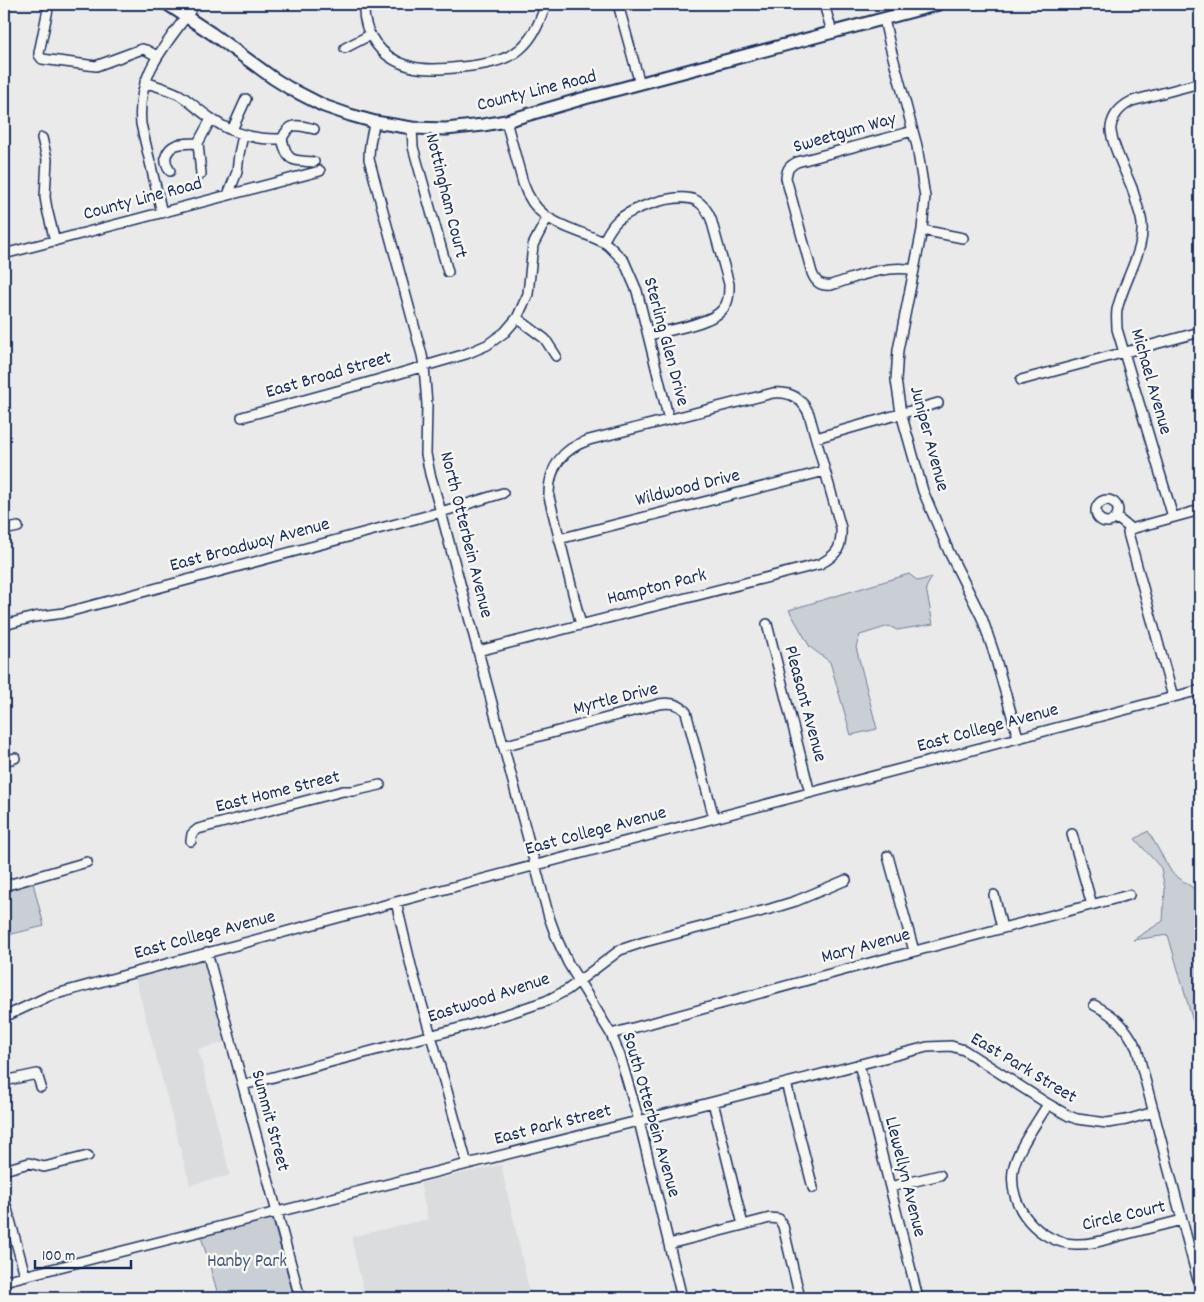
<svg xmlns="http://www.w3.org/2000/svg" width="1204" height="1302" font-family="Dekko,sans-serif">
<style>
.built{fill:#dadcde}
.green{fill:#caced5;stroke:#727e9a}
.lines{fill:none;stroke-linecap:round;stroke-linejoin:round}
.minor-casing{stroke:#1b2f5e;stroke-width:12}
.major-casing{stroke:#1b2f5e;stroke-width:15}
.minor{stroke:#f6f6f2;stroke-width:9}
.major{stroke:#f6f6f2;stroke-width:11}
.labels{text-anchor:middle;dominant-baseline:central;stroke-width:5;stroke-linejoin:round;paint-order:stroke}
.street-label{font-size:19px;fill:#1b2f5e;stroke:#f6f6f2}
.park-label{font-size:19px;fill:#47577c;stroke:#f6f6f2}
</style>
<rect width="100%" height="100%" fill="#e9eae9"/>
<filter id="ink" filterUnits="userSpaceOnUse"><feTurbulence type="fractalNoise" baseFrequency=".02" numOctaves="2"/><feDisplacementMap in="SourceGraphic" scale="10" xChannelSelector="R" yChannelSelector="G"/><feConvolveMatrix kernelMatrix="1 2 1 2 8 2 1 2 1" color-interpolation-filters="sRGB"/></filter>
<g filter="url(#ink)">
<path class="built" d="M204,960l23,82 -29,7 32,126 -40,10 -55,-208z
M501,1165l30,133h-166l-14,-61 77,-18 -8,-36z"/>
<path class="green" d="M909,574l9,7 14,-4 -6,11 7,36 -36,6 -8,-4 -29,9 -4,12 21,82 -26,6 -21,-73 -20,-15 -21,-37z
M1148,831l24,42 28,20v153l-32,-111 -35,5 30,-19 2,-32 -4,-21 -26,-29z
M33,883l11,43 -40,10v-45z
M270,1219l3,2 21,77h-75l-18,-62z"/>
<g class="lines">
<g class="minor-casing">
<path id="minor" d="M49,4l-10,49v2l3,4 54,7 46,-17 4,1 11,6
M364,4c-2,29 17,54 45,62 16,5 37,3 53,1 19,-2 43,-5 58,-18 14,-12 20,-28 26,-45
M618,4l22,80
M824,4l8,28
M884,19l6,27 27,100 8,51 -3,33 -24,120 -2,30 5,33 22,78 26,61 33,66 12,35 24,84
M345,48l25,-13
M145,82c11,4 22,7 33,12 11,6 20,16 31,23 21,16 47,23 73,22 8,-18 16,-14 32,-10
M506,121l17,62c14,42 45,42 80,59l5,3 16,16 13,30 32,129
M375,122c-4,13 -6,24 -6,37l53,196 2,11 3,39 -1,49 4,20 11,38 108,405 8,22 11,24 43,71 9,22 19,65 43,177
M412,128l1,19 35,125
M232,130l14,-31
M913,131l-116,31c-8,4 -10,7 -11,16l26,95c4,10 9,13 19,12 26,-8 56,-21 83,-15
M42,138l5,21 -2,38 2,12 8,32
M282,139c6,24 9,21 32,23
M170,171c-3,-4 -5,-9 -4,-15 5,-15 19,-12 32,-13
M201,174l-3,-31 13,-24
M228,195l9,-23 2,-18 4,-19
M162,213l-21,-89c-5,-53 27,-80 54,-120
M922,230l41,8
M603,242c4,-7 7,-14 13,-20 13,-14 63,-31 81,-21 7,4 11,11 14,18l18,65c0,10 0,19 -7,26 -10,13 -56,21 -73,25
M4,254l316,-83
M517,318l28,21 11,17
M1021,380l179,-48
M242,417l128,-35 96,-28 21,-9 18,-13 12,-14 11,-24 5,-49 14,-27
M816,438l122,-35
M1096 511a11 11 0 1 1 22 0a11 11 0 1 1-22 0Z
M1116,517l15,12
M1173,517l-56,-188c0,-6 -1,-13 0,-19 6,-29 31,-63 24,-92 -3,-10 -6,-20 -9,-30 -5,-13 -23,-49 -21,-61 2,-13 11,-21 21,-26l68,-18
M1131,529l-2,1 -1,3 45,164
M1131,529l69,-19
M4,530l14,-3
M559,539l266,-68
M767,624l43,169
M4,625l30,-8 30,-4 377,-101 62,-19
M478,651l342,-87c17,-9 22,-16 21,-36l-32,-114c-7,-16 -19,-23 -36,-21l-184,47c-27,9 -41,28 -40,57l32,128
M503,746l156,-42c11,-2 20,-1 27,8l28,106
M4,761l11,-3
M1072,834l20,71
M191,841l1,-7 6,-5 145,-38h10l27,-6
M888,856l26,95
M4,886l83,-24
M994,895l8,33
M396,902l16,68 35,121 20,73
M207,952l93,346
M1094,1005c22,11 32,22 43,44l63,239
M4,1017l45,-21 80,-22 267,-72 804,-212
M611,1034l266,-73 252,-66
M859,1064l59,234
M4,1081l33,-7 4,13
M786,1083l27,105
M243,1085l224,-59 46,-14 33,-11 21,-11 53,-40 24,-8 126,-33 26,-8 50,-21
M713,1102l30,123
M1048,1104c-11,19 -32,46 -35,67 -5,36 26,72 62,73 17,1 32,-5 48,-9 20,-5 40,-10 59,-15
M4,1170l25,-7 15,4 44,-11
M890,1187l50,-12
M4,1198l21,77
M669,1244l101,-26 9,1 4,7 17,72
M4,1281l709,-179 214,-55 24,-1 13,4 84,54 21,12 8,3 30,4 19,-3 28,-8"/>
</g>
<g class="major-casing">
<path id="major" d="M167,4l44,29 62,45 16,10 35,18 26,9 25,7 37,6 34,1 37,-4 23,-4 79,-23 354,-94"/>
</g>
<use href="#minor" class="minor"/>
<use href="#major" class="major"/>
</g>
</g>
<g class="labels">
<g class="street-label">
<text transform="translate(537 92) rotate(-14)">County Line Road</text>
<text transform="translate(845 134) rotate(-16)">Sweetgum Way</text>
<text transform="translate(445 196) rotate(76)">Nottingham Court</text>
<text transform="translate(143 200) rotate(-15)">County Line Road</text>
<text transform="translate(665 342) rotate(75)">Sterling Glen Drive</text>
<text transform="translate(329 376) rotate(-16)">East Broad Street</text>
<text transform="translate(1150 382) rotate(74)">Michael Avenue</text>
<text transform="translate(928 439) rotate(75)">Juniper Avenue</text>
<text transform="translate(688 489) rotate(-14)">Wildwood Drive</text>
<text transform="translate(465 535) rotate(76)">North Otterbein Avenue</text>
<text transform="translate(250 546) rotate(-15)">East Broadway Avenue</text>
<text transform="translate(657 588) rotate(-14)">Hampton Park</text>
<text transform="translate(616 700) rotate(-14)">Myrtle Drive</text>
<text transform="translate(804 704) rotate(75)">Pleasant Avenue</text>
<text transform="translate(988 729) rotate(-15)">East College Avenue</text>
<text transform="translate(278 793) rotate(-14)">East Home Street</text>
<text transform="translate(596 832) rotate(-15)">East College Avenue</text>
<text transform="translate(205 936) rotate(-15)">East College Avenue</text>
<text transform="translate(866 947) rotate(-15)">Mary Avenue</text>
<text transform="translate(489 999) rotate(-18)">Eastwood Avenue</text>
<text transform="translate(1023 1069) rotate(31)">East Park Street</text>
<text transform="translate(650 1115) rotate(74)">South Otterbein Avenue</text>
<text transform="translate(269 1121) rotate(75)">Summit Street</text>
<text transform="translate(553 1126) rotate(-14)">East Park Street</text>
<text transform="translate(904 1177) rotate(76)">Llewellyn Avenue</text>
<text transform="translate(1124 1217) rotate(-13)">Circle Court</text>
</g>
<g class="park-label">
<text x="247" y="1262">Hanby Park</text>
</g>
</g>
<rect width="1204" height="1302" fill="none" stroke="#f6f6f2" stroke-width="20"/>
<rect x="10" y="10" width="1184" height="1282" fill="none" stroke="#1b2f5e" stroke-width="2" filter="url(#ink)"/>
<path d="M35 1260v8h96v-8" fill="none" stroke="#1b2f5e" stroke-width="2.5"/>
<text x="42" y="1260" font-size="15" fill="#1b2f5e" stroke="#f6f6f2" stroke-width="4" paint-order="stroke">100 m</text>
</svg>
